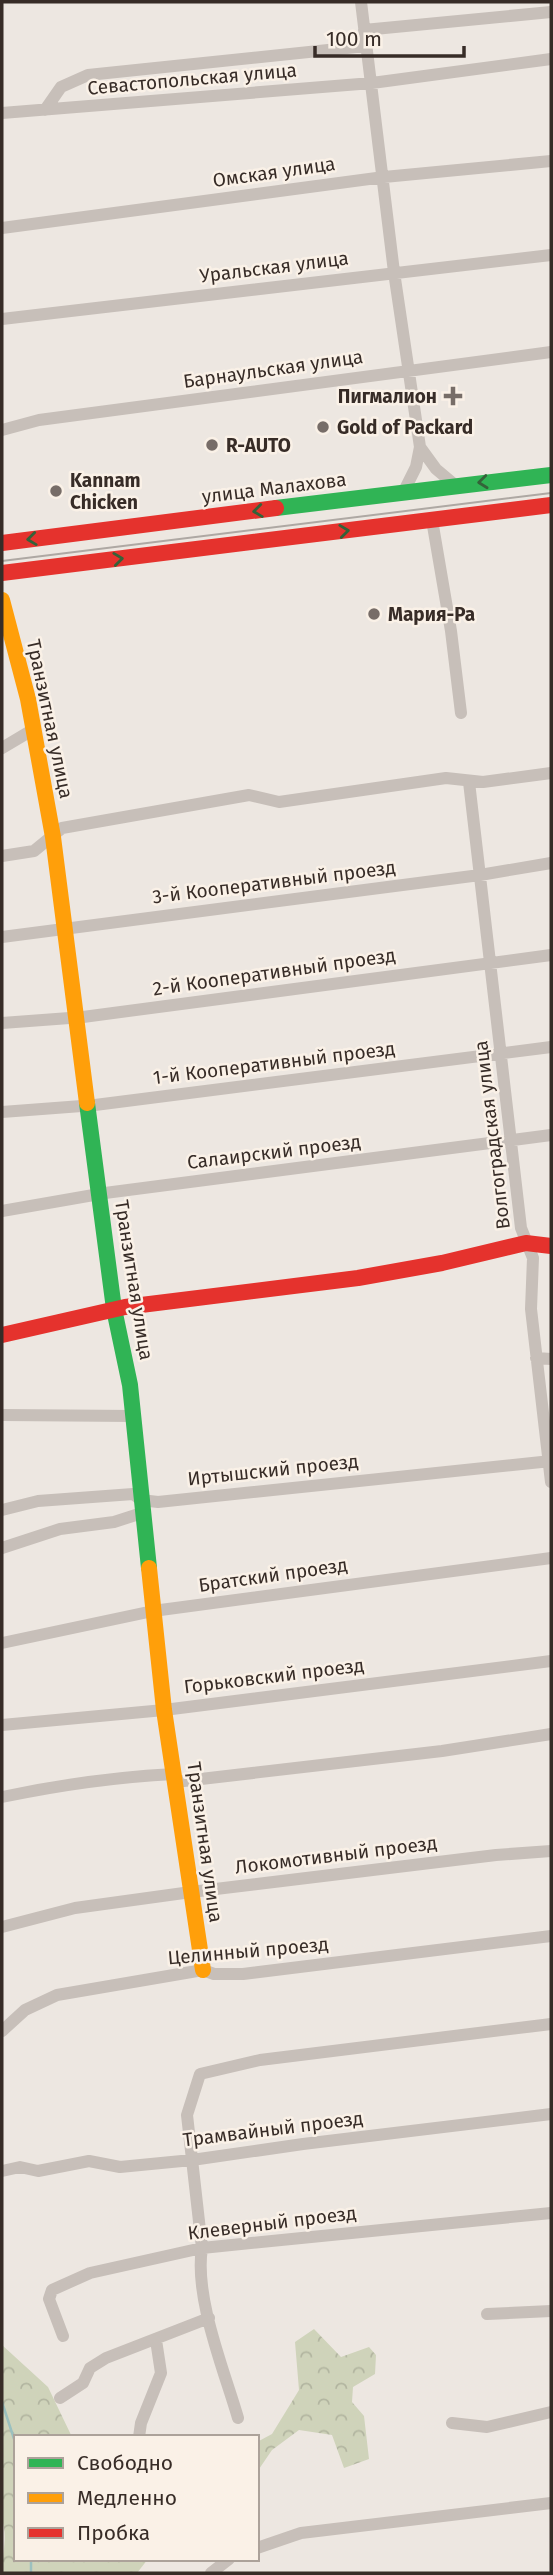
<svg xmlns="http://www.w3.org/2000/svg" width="553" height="2575" font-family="'Fira Sans',sans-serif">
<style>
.forest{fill:url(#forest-crowns)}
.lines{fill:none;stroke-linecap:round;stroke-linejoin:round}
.stream{stroke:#9bc0bf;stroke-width:2.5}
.street{stroke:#c7bfb9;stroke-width:12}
.fast{stroke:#30b455;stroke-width:16}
.slow{stroke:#ff9f0a;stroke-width:16}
.jam{stroke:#e5322d;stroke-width:16}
.tram{stroke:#aea8a3;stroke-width:2}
.oneway{stroke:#346239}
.poi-dot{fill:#776d68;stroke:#faf1e7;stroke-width:2.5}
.labels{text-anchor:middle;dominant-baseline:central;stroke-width:5;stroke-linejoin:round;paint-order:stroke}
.street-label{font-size:19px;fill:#372c27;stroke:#faf1e7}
.poi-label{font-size:19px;font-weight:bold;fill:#372c27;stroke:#faf1e7;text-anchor:start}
</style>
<defs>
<pattern id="forest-crowns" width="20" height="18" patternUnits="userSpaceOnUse" patternTransform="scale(1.75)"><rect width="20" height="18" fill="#cfd3ba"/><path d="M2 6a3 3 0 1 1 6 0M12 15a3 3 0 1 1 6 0" fill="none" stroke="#b2b5a0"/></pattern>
</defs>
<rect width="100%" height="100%" fill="#ede7e1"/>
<path class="forest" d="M314,2329l27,28 28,-10 7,8 -1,19 -22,13 -1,15 12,14 5,43 -25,9 -12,-33 -33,-5 -27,20 -15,22v-30l15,-8 27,-44 -4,-48z
M2,2345l46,42 24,50h-56v122h132l-11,14h-135c0,-18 6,-37 0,-53z"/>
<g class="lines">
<path class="stream" d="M2,2402l14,43
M31,2573v-14"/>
<path class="street" d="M361,2l33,270 26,175 -4,20 -12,24
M364,30l187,-18
M45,110l16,-23 27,-12 278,-29
M2,113l370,-30 179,-24
M2,228l382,-51 167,-16
M2,319l549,-64
M2,430l37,-10 512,-68
M420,447l16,22 19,16
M432,520l19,111 10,82
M2,748l32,-19
M469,782l52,446 12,30 -2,51 20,173
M2,856l32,-5 28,-23 187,-33 30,7 167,-24 37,4 68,-9
M2,937l478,-62 71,-12
M2,1023l81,-6 468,-62
M2,1112l93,-7 456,-58
M2,1211l103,-18 446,-58
M536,1358l15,1
M2,1415l132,1
M2,1510l36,-9 95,-7 8,6 17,2 393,-41
M2,1548l58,-19 54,-7 28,-9
M2,1643l151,-32 398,-53
M2,1725l162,-15 387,-49
M175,1782l267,-31 109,-17
M2,1797c57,-12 114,-20 172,-23
M2,1927l73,-19 116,-16 305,-37 55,-4
M2,2031l23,-21 32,-15 146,-25 11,4h29l308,-38
M2,2171l18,-4 18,4 51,-10 31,6 72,-7 111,-16 248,-30
M487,2314l64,-3
M63,2336l-14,-37 3,-9 38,-17 112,-25 349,-35
M60,2398l23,-15 7,-15 16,-10 103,-40
M238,2418c-14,-48 -44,-121 -36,-170l-15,-133 13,-41 60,-14 291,-36
M452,2423l35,4 64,-15
M139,2437l2,-14 20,-50 -5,-33
M257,2548l44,-15 250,-30
M211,2573l18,-14"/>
<path class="fast" d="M276,508l275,-33
M87,1103l27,206 16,76 19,183"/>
<path class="slow" d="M2,600l26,99 25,138 34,266
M149,1568l15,142 39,260"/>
<path class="jam" d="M2,543l274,-35
M2,573l549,-68
M2,1335l123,-28 233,-29 84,-15 84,-20 25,3"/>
<path class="tram" d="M2,561l549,-68"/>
</g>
<defs><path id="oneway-chevron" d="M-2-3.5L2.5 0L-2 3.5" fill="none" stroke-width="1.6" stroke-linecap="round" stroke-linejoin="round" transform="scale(1.75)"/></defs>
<g class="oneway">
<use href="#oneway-chevron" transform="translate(483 482) rotate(174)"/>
<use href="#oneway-chevron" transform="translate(258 511) rotate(173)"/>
<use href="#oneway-chevron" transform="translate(344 531) rotate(-7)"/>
<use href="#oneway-chevron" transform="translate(32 539) rotate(173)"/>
<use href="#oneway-chevron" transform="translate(118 559) rotate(-7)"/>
</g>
<g class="poi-dot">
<path d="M449.5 385.5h7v7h7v7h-7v7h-7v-7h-7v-7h7z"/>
<circle cx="323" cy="427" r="7"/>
<circle cx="212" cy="445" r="7"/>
<circle cx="56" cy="491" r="7"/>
<circle cx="374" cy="614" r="7"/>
</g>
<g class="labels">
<g class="street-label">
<text transform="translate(192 79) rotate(-5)">Севастопольская улица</text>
<text transform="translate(274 172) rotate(-8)">Омская улица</text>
<text transform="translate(274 267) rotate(-7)">Уральская улица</text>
<text transform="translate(273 369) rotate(-8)">Барнаульская улица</text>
<text transform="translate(274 488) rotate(-7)">улица Малахова</text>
<text transform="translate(50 719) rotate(78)">Транзитная улица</text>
<text transform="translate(274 882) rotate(-7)">3-й Кооперативный проезд</text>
<text transform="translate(274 972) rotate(-8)">2-й Кооперативный проезд</text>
<text transform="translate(274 1063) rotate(-7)">1-й Кооперативный проезд</text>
<text transform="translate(492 1135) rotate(-97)">Волгоградская улица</text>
<text transform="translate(274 1152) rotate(-7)">Салаирский проезд</text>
<text transform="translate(134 1280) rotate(81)">Транзитная улица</text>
<text transform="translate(273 1470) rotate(-6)">Иртышский проезд</text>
<text transform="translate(273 1575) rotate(-8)">Братский проезд</text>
<text transform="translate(274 1676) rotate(-7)">Горьковский проезд</text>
<text transform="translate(205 1842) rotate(82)">Транзитная улица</text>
<text transform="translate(336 1855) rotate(-7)">Локомотивный проезд</text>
<text transform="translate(248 1951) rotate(-5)">Целинный проезд</text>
<text transform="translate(273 2129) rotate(-7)">Трамвайный проезд</text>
<text transform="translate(272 2223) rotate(-7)">Клеверный проезд</text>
</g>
<g class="poi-label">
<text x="437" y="396" text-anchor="end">Пигмалион</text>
<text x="337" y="427">Gold of Packard</text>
<text x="226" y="445">R-AUTO</text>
<text x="70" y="480">Kannam<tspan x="70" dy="22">Chicken</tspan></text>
<text x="388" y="614">Мария-Ра</text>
</g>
</g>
<rect width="553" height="2575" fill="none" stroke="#372c27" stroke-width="7"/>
<rect x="14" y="2435" width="245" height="126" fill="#faf1e7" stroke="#aca29a" stroke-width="2"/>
<rect x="28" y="2458" width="35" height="10" fill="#30b455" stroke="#aca29a" stroke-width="2"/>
<text x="77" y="2470" font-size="21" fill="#372c27">Свободно</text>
<rect x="28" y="2493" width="35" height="10" fill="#ff9f0a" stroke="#aca29a" stroke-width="2"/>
<text x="77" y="2505" font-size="21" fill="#372c27">Медленно</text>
<rect x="28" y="2528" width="35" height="10" fill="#e5322d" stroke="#aca29a" stroke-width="2"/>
<text x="77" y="2540" font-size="21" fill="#372c27">Пробка</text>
<path d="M315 46v10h149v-10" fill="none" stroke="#372c27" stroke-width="3.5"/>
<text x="326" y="46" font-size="21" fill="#372c27" stroke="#faf1e7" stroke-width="5" paint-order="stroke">100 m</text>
</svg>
